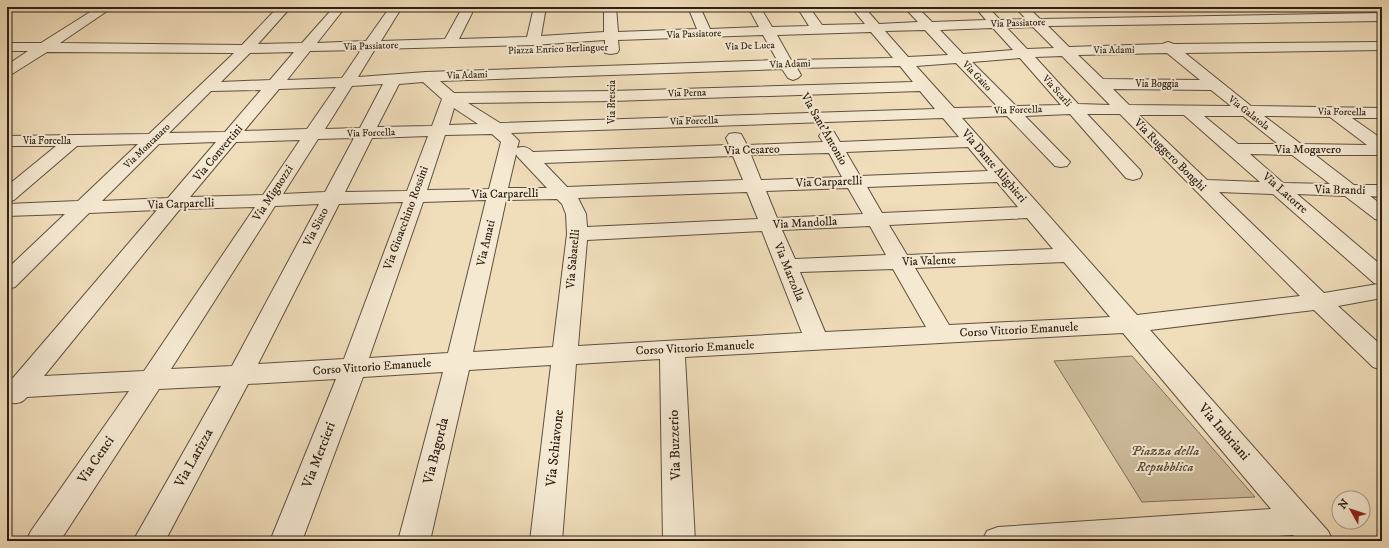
<svg xmlns="http://www.w3.org/2000/svg" width="1389" height="548" font-family="'IM FELL DW Pica',serif">
<style>
.green{fill:#cfbd9e;stroke:#7e6f5a}
.lines{fill:none;stroke-linecap:round;stroke-linejoin:round}
.minor-casing{stroke:#5e503f;stroke-width:2}
.minor{fill:#f5e9d2;fill-rule:evenodd}
.labels{text-anchor:middle;dominant-baseline:central;stroke-width:4;stroke-linejoin:round;paint-order:stroke}
.far-street-label{font-size:10px;fill:#2e2116;stroke:#f5e9d2}
.street-label{font-size:12px;fill:#2e2116;stroke:#f5e9d2}
.near-street-label{font-size:14px;fill:#2e2116;stroke:#f5e9d2}
.near-park-label{font-size:14px;font-style:italic;fill:#564838;stroke:#f5e9d2}
</style>
<rect width="100%" height="100%" fill="#f0ddba"/>
<filter id="stains"><feTurbulence type="fractalNoise" baseFrequency=".005" numOctaves="4"/><feColorMatrix values="0 0 0 0 .2 0 0 0 0 .09 0 0 0 0 .02 0 0 0 .5 -.17"/></filter>
<radialGradient id="worn" r=".72"><stop offset=".6" stop-color="#630" stop-opacity="0"/><stop offset="1" stop-color="#630" stop-opacity=".3"/></radialGradient>
<path class="green" d="M1132,356l123,141 -113,5 -88,-141z"/>
<g class="lines">
<g class="minor-casing">
<path id="minor" d="M98,7h15l-53,36 182,2 36,-38h13l-33,37 44,-1 32,-36h8l1,3 -26,33 49,-2 24,-34h12l-21,34 64,-2 16,-29h10l1,3 -13,26 68,-2 7,-30h12l-5,29 63,-4v-25h12l2,25 79,-3 -9,-22h12l10,22 49,-2 -11,-20h12l12,20 37,-1 -12,-19h12l13,18 43,-1 -14,-17h13l15,17 39,-2 -14,-15h13l15,15 54,-2 -11,-13h13l12,13 26,-1 -11,-12h13l12,12 342,-6v8l-334,5 21,21 93,-3 6,-2 6,2 208,-2v8l-197,3 66,53 131,2v10h-30l30,21v16h-67l39,30h28v12l-12,-1 12,9v16l-7,-2 -30,-23 -48,-2 85,72v32l-44,8 44,40v24l-9,-3 -59,-57 -164,20 178,201 5,10h-36l-4,-6 -85,6h-226l5,-10 11,-4 273,-18 -148,-176 -438,24 10,184h-32l-3,-182 -84,5 -14,177h-32l21,-176 -82,5 -39,171h-32l45,-169 -80,5 -61,164h-32l66,-162 -88,5 -83,157h-32l88,-155 -62,3 -99,152h-34l5,-10 98,-140 -102,6c-6,7 -12,7 -20,5v-24h6l144,-168 -68,3 -74,74 -8,2v-20l58,-55 -58,2v-12l71,-3 60,-57 -61,2 -63,54 -7,2v-16l49,-40h-49v-10l142,-2 85,-81 -187,-1 -35,22 -5,1v-10l21,-14h-21v-8h34zM1033,27l21,21 -27,1 -20,-21zM993,28l20,22 -50,4 -23,-24zM925,30l23,25 -40,2 -23,-26zM871,32l22,26 -102,2 -14,-25zM763,35l14,25 -351,12 -68,5 17,-28 158,-4 72,-5v7l-2,3 2,3 5,1 7,-1 2,-3 -1,-10zM361,50l-19,28 -55,2 23,-29zM294,52l-24,28 -49,2 29,-29zM1167,53l33,27 -97,-1 -25,-24zM1062,56l48,49 -32,-1 -43,-47zM1020,58l41,47 -45,1 -44,-44zM956,63l42,44 -44,1 -38,-42zM900,66l13,16 -301,9 -158,2 -14,-12 342,-12 6,9 5,2 5,-2 3,-3 -4,-7zM423,82l19,17 -10,27 -55,1 22,-43zM383,84l-23,44 -35,1 27,-43zM336,87l-29,42 -63,2 35,-42zM1113,89l98,1 20,16 -102,-1zM261,90l-36,42 -56,1 42,-42zM920,91l15,18 -435,14 -32,-20 144,-2zM454,108l24,16 -29,1zM1070,114l56,64 7,2 7,-2 2,-4 -2,-4 -53,-56h33l180,182 -163,19 -175,-197 45,-2 48,50 6,1 6,-1 3,-4 -45,-46zM1139,115h45l76,67 -53,-2zM1204,116h39l35,28h-40zM1264,116l66,1 37,28 -66,-1zM943,118l16,19 -119,5 -6,-10 -6,-1 -6,1 -3,4 4,6 -76,3 -6,-11 -6,-1 -6,1 -3,4 3,7 -196,7c-5,-5 -9,-6 -16,-4l2,-7 -8,-8zM492,134l9,8 -12,47 -62,1 18,-55zM428,136l-21,55 -62,1 27,-54zM354,138l-29,54 -42,2 35,-55zM300,140l-37,55 -73,2 46,-55zM216,142l-48,56 -66,3 57,-57zM968,147l20,24 -128,5 -14,-24zM829,153l13,24 -81,3 -10,-25zM516,154l1,2 30,32h-39zM1250,154l42,1 38,29 -47,-1zM733,156l10,24 -176,7 -23,-24zM997,182l21,25 -136,6 -15,-26zM848,188l15,26 -86,4 -11,-27zM747,192l11,27 -171,8 -1,-13 -8,-16zM1219,192l54,2 101,89 4,1 -54,9zM557,199l5,5 4,10 1,20 -14,113 -80,5 33,-152zM486,200l-38,153 -79,5 54,-156zM403,202l-59,157 -86,5 81,-160zM319,204l-87,162 -61,3 104,-163zM255,207l-111,164 -100,5 136,-167zM1027,218l26,31 -146,6 -18,-30zM870,226l16,29 -91,4 -13,-29zM762,231l40,102 -224,13 9,-106zM1064,262l46,55 -161,8 -34,-57zM893,269l33,58 -101,5 -25,-60z"/>
</g>
<use href="#minor" class="minor"/>
</g>
<g class="labels">
<g class="far-street-label">
<text transform="translate(1018 23) rotate(-2)">Via Passiatore</text>
<text transform="translate(694 34) rotate(-2)">Via Passiatore</text>
<text transform="translate(371 46) rotate(-2)">Via Passiatore</text>
<text transform="translate(750 46) rotate(-2)">Via De Luca</text>
<text transform="translate(558 49) rotate(-2)">Piazza Enrico Berlinguer</text>
<text transform="translate(1114 50) rotate(-1)">Via Adami</text>
<text transform="translate(790 64) rotate(-2)">Via Adami</text>
<text transform="translate(467 75) rotate(-2)">Via Adami</text>
<text transform="translate(977 76) rotate(46)">Via Gaito</text>
<text x="1157" y="84">Via Boggia</text>
<text transform="translate(1057 91) rotate(48)">Via Scarli</text>
<text transform="translate(687 93) rotate(-2)">Via Perna</text>
<text transform="translate(612 102) rotate(-90)">Via Brescia</text>
<text transform="translate(1018 110) rotate(-2)">Via Forcella</text>
<text transform="translate(1342 112) rotate(1)">Via Forcella</text>
<text transform="translate(1249 113) rotate(38)">Via Galatola</text>
<text transform="translate(694 121) rotate(-2)">Via Forcella</text>
<text transform="translate(371 133) rotate(-2)">Via Forcella</text>
<text x="47" y="141">Via Forcella</text>
<text transform="translate(147 146) rotate(-44)">Via Montanaro</text>
</g>
<g class="street-label">
<text transform="translate(824 129) rotate(60)">Via Sant'Antonio</text>
<text x="1308" y="149">Via Mogavero</text>
<text transform="translate(752 150) rotate(-2)">Via Cesareo</text>
<text transform="translate(218 153) rotate(-50)">Via Convertini</text>
<text transform="translate(1170 155) rotate(45)">Via Ruggero Bonghi</text>
<text transform="translate(994 166) rotate(49)">Via Dante Alighieri</text>
<text transform="translate(829 182) rotate(-2)">Via Carparelli</text>
<text transform="translate(1340 190) rotate(1)">Via Brandi</text>
<text transform="translate(273 193) rotate(-57)">Via Mignozzi</text>
<text transform="translate(1285 193) rotate(41)">Via Latorre</text>
<text transform="translate(505 194) rotate(-1)">Via Carparelli</text>
<text transform="translate(181 204) rotate(-2)">Via Carparelli</text>
<text transform="translate(406 218) rotate(-70)">Via Gioacchino Rossini</text>
<text transform="translate(805 223) rotate(-3)">Via Mandolla</text>
<text transform="translate(316 227) rotate(-63)">Via Sisto</text>
<text transform="translate(486 243) rotate(-77)">Via Amati</text>
<text transform="translate(573 259) rotate(-85)">Via Sabatelli</text>
<text transform="translate(929 261) rotate(-2)">Via Valente</text>
<text transform="translate(789 272) rotate(68)">Via Marzolla</text>
<text transform="translate(1019 330) rotate(-3)">Corso Vittorio Emanuele</text>
<text transform="translate(695 348) rotate(-3)">Corso Vittorio Emanuele</text>
<text transform="translate(372 367) rotate(-4)">Corso Vittorio Emanuele</text>
</g>
<g class="near-street-label">
<text transform="translate(1224 432) rotate(49)">Via Imbriani</text>
<text transform="translate(675 445) rotate(-92)">Via Buzzerio</text>
<text transform="translate(555 448) rotate(-84)">Via Schiavone</text>
<text transform="translate(436 451) rotate(-76)">Via Bagorda</text>
<text transform="translate(319 455) rotate(-69)">Via Mercieri</text>
<text transform="translate(194 458) rotate(-61)">Via Larizza</text>
<text transform="translate(96 460) rotate(-56)">Via Cenci</text>
</g>
<g class="near-park-label">
<text x="1165" y="451">Piazza della<tspan x="1165" dy="16">Repubblica</tspan></text>
</g>
</g>
<rect width="1389" height="548" fill="none" stroke="#f0ddba" stroke-width="24"/>
<rect x="8" y="8" width="1373" height="532" fill="none" stroke="#2e2116" stroke-width="2"/>
<rect x="12" y="12" width="1365" height="524" fill="none" stroke="#2e2116"/>
<g transform="translate(1351 510) rotate(309)"><circle r="19" fill="#f5e9d2" stroke="#a59987"/>
<path d="M0-3L7 15L0 10L-7 15Z" fill="#8f2418"/>
<text y="-6" font-size="11" font-weight="bold" text-anchor="middle" fill="#2e2116">N</text>
</g>
<rect width="100%" height="100%" filter="url(#stains)"/>
<rect width="100%" height="100%" fill="url(#worn)"/>
</svg>
